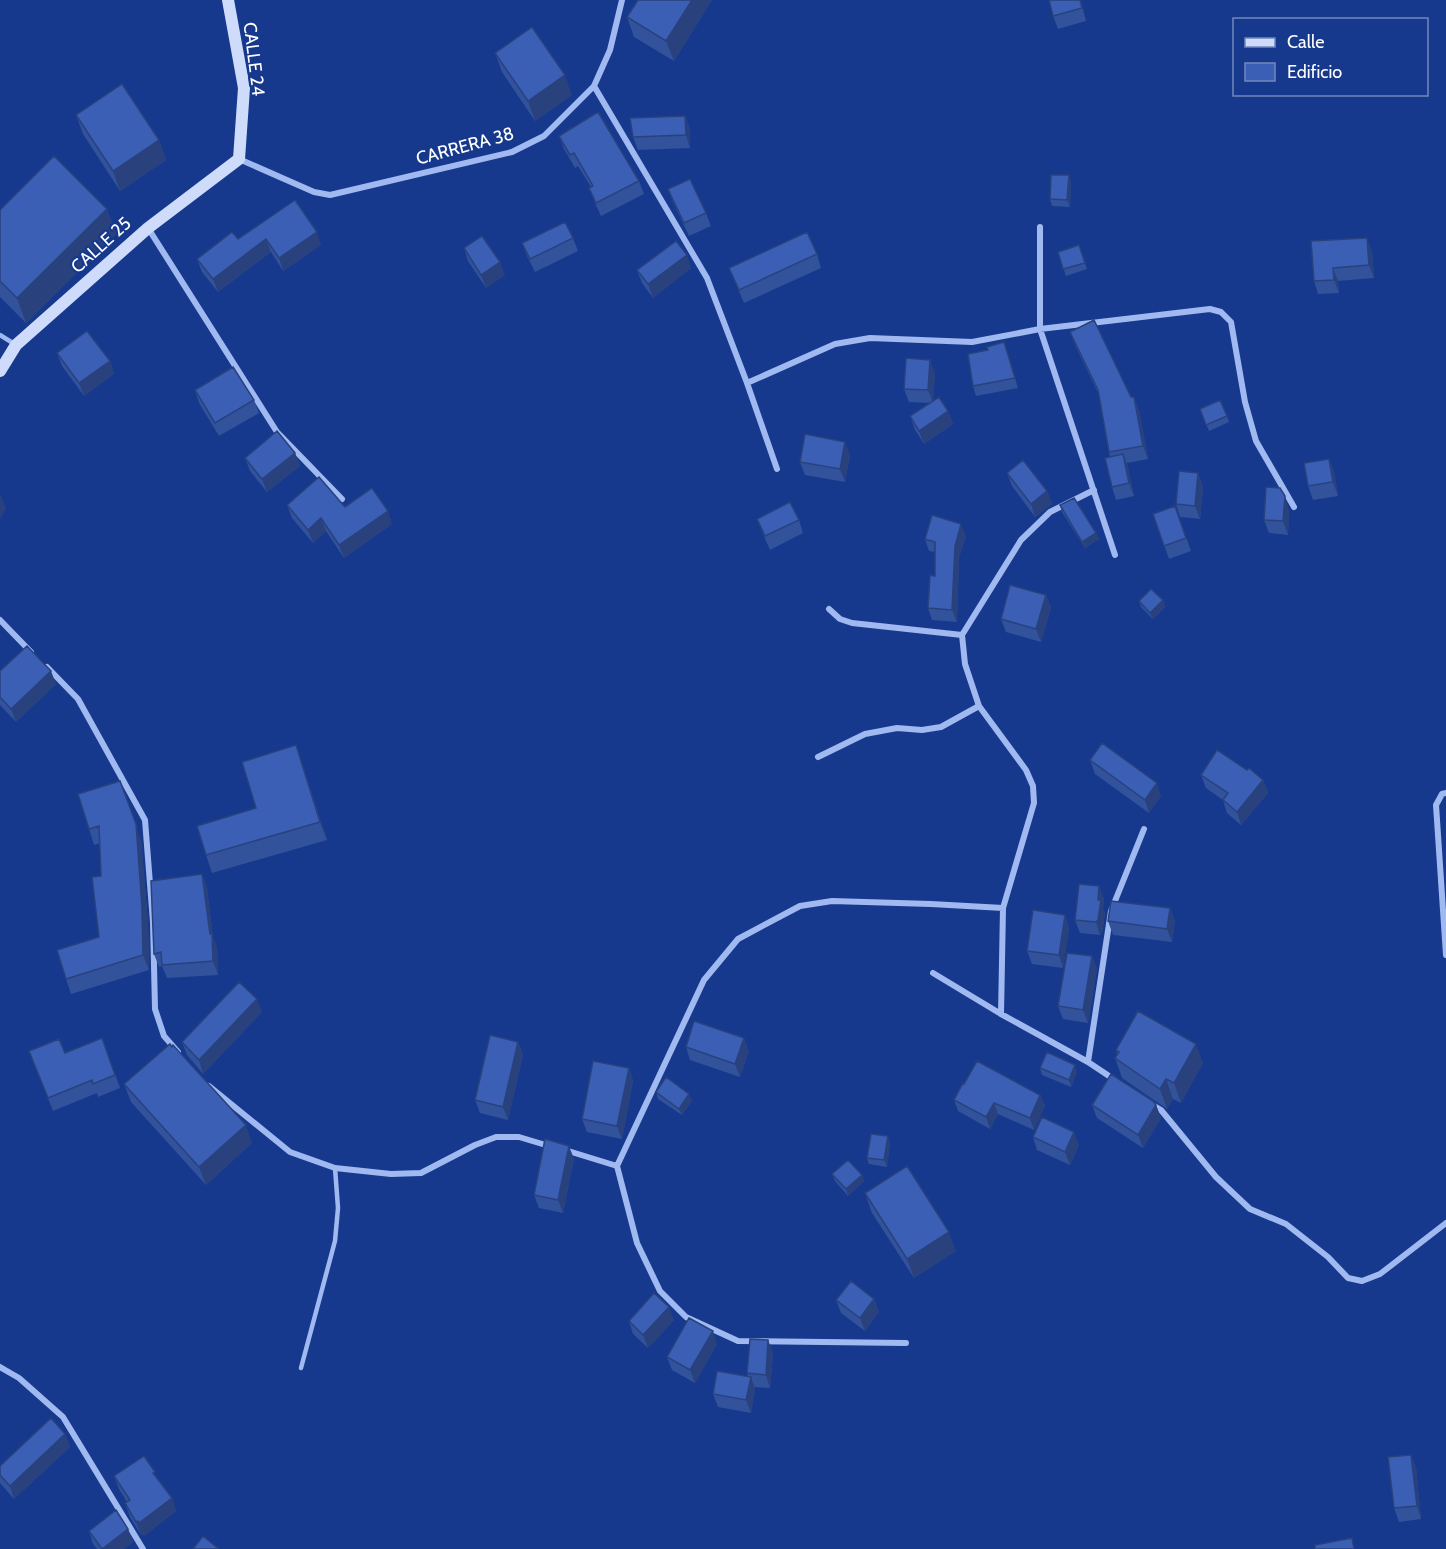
<svg xmlns="http://www.w3.org/2000/svg" width="1446" height="1549" font-family="Cabin,sans-serif">
<style>
.lines{fill:none;stroke-linecap:round;stroke-linejoin:round}
.lane{stroke:#a0b9f0;stroke-width:4.5}
.street{stroke:#a0b9f0;stroke-width:6}
.secondary{stroke:#cedbfb;stroke-width:12}
.wall{fill:#32529b}
.shaded-wall{fill:#29427e}
.building{fill:#3a5fb4;stroke:#29427e;stroke-width:1.5}
.labels{text-anchor:middle;dominant-baseline:central;stroke-width:4.5;stroke-linejoin:round;paint-order:stroke}
.street-label{font-size:18px;fill:#fff;stroke:#16398d}
</style>
<rect width="100%" height="100%" fill="#16398d"/>
<g class="lines">
<path class="lane" d="M0,335l16,10
M301,1368l34,-127 3,-33 -3,-40"/>
<path class="street" d="M594,86l113,192 40,105 30,86
M239,159l75,33 16,3 182,-43 32,-16 50,-50 16,-36 12,-50
M1040,227v102l75,226
M148,228l129,204 65,67
M747,383l88,-39 35,-6 102,4 68,-13 170,-20 11,3 10,10 14,80 11,39 38,66
M829,609l11,10 12,4 110,12
M0,620l31,32
M47,667l31,32 67,121 8,102 2,87 9,27 14,16
M818,757l47,-23 32,-6 25,2 19,-3 38,-21
M1446,793l-4,1 -6,11 10,150
M933,973l68,41 87,48 27,18
M1001,1014l2,-106 31,-105 -1,-17 -7,-16 -47,-64 -14,-42 -3,-29 59,-95 29,-28 44,-22
M1088,1062l23,-151 33,-82
M209,1086l81,66 45,16 56,6 30,-1 54,-28 21,-8h23l30,9
M1151,1104l10,6 55,67 34,32 36,15 42,33 20,21 14,3 18,-7 66,-51
M565,1150l52,16 20,77 23,48 26,26 52,24 168,2
M617,1166l87,-186 34,-41 62,-33 32,-5 99,3 72,4
M0,1367l19,11 44,39 80,132"/>
<path class="secondary" d="M0,371l16,-26 132,-117 91,-69 5,-71 -16,-88"/>
</g>
<path class="wall" d="M638,0h74l-38,61 -40,-24 -7,-20z
M1081,0l5,21 -28,8 -5,-13z
M495,53l77,42 -37,26 -33,-49z
M76,115l83,25 7,20 -46,31 -37,-57z
M685,116l5,13v19l-52,2 -5,-13z
M559,136l80,45 5,13 -43,22 -7,-15 -5,-13 2,-1 -13,-21 -3,2 -11,-19z
M1069,175l2,7 -1,25 -18,-1 -2,-7z
M668,189l38,24 5,13 -22,10 -16,-34z
M295,200l26,45 -38,26 -12,-19 -53,40 -16,-20 -5,-13 41,-20z
M107,209l9,25 -90,89 -26,-26v-87z
M573,238l5,13 -43,21 -8,-16 -5,-13z
M1367,238l5,14 2,26 -36,3 1,12 -21,1 -4,-13z
M1079,245l8,24 -21,7 -8,-24z
M464,248l41,27 -19,13 -18,-27z
M817,254l4,14 -77,35 -15,-35z
M691,268l-38,30 -11,-15 -5,-13z
M1070,332l61,65 8,13 9,49 -21,4 7,33 -18,4 -4,-13 -2,-30 -1,-5 -10,-57 -24,-50z
M1004,342l14,46 -42,8 -3,-10 15,-36z
M57,353l53,8 4,13 -30,22 -22,-30z
M935,373l-2,28 15,10 5,13 -29,20 -9,-14 -5,-14 20,-13 -21,-1 -5,-13z
M195,390l59,10 5,13 -40,23 -20,-33z
M1200,409l27,7 2,6 -20,9z
M295,453l5,13 -33,26 -17,-21 -5,-13z
M850,455l-5,27 -40,-7 -5,-13z
M1329,459l5,13 4,24 -25,4 -5,-14z
M1007,473l40,18 5,13 -17,13 -23,-31z
M1198,473l5,14 -3,32 -20,-2 -4,-13z
M287,505l58,2 47,17 -48,34 -18,-27 -13,12 -21,-25z
M1060,505l36,28 3,6 -14,9 -23,-36z
M1175,506l16,45 -22,8 -16,-45z
M1289,510l-1,25 -19,-2 -5,-13z
M757,519l42,1 4,13 -33,17 -8,-18z
M966,536l-7,21 -2,65 -25,-2 -4,-12 7,-32v-24l-6,-1 -4,-12z
M1046,595l5,13 -10,34 -35,-10 -5,-13z
M1163,600l2,7 -12,12 -12,-12 -2,-6z
M0,671l56,13 -40,38 -16,-17z
M296,745l31,95 -115,33 -6,-18 50,-47z
M1090,760l71,36 -12,17 -54,-39z
M1201,775l62,5 5,13 -27,32 -14,-12 -4,-13 -17,-12z
M78,794l63,46 7,82 1,48 -78,24 -5,-15 33,-42 2,-61 -1,-33 -6,2z
M202,874l5,14 6,50 4,9 1,28 -51,3 -5,-12 -3,1 -5,-13z
M1099,886l5,13 -1,9 2,5 -3,20 -2,2 -20,-2 -5,-13z
M1170,908l5,13 -3,21 -59,-7 -5,-14z
M1065,915l4,13 -6,40 -31,-4 -5,-13z
M1092,956l5,13 -9,54 -25,-4 -5,-13z
M262,1012l-59,62 -16,-19 -5,-13z
M102,1038l18,50 -22,9 -1,-4 -44,18 -24,-60 36,2z
M518,1042l5,13 -15,65 -28,-7 -5,-13z
M686,1047l63,4 -9,26 -50,-17z
M1116,1050l87,13 -22,40 -8,-4 -6,10 -45,-31 -7,-20 2,-4z
M629,1068l4,13 -11,58 -35,-7 -5,-13z
M1040,1068l37,3 -6,16 -29,-12z
M124,1084l128,59 -46,42 -75,-83z
M656,1092l36,9 -10,14 -24,-16z
M1040,1095l5,11 -11,24 -36,-16 -8,15 -32,-18 -4,-11z
M1092,1105h64l5,13 -18,30 -46,-30z
M1033,1137l46,8 -9,20 -33,-15z
M890,1143l-3,24 -18,-3 -2,-6z
M574,1159l-11,54 -24,-5 -5,-13z
M832,1174l30,1 2,6 -16,15 -13,-15z
M865,1193l91,58 -42,27 -42,-65z
M874,1299l5,13 -14,19 -24,-18 -5,-13z
M674,1320l-26,28 -15,-14 -4,-13z
M768,1340l5,14 -3,34 -16,-1 1,3 -4,23 -33,-6 -5,-13 35,-17 -1,-4z
M717,1344l-22,39 -23,-13 -5,-13z
M65,1434l5,13 -56,52 -14,-16v-17z
M1411,1455l5,13 5,51 -22,3 -5,-14z
M114,1476l44,3 14,19 4,13 -32,25 -1,-2 -2,1 -11,-18 -5,-14 2,-1 -8,-13z
M128,1529l5,13 -9,7h-27l-4,-5 -4,-13z"/>
<path class="shaded-wall" d="M692,0h20l-38,61 -8,-20z
M1080,0h1l5,21 -4,-13z
M565,75l7,20 -37,26 -7,-20z
M685,116l5,13v19l-4,-13z
M159,140l7,20 -46,31 -7,-20z
M1069,175l2,7 -1,25 -3,-7z
M107,209l9,25 -90,89 -9,-25z
M317,232l4,13 -38,26 -4,-13z
M1367,238l5,14 2,26 -5,-13z
M266,239l5,13 -53,40 -5,-13z
M687,255l4,13 -38,30 -5,-14z
M500,262l5,13 -19,13 -5,-13z
M1333,268l5,13 1,12 -5,-13z
M1004,342l4,10 10,36 -3,-10z
M930,360l5,13 -2,30 -5,-13z
M110,361l4,13 -30,22 -5,-13z
M1134,397l5,13 9,49 -5,-13z
M948,411l5,13 -29,20 -5,-13z
M845,442l5,13 -5,27 -5,-13z
M295,453l5,13 -33,26 -5,-13z
M1123,454l5,13 6,29 -5,-13z
M1329,459l5,13 4,24 -5,-14z
M1198,473l5,14 -3,32 -5,-13z
M1047,491l5,13 -17,13 -4,-13z
M0,493l6,16 -6,10z
M1285,496l4,14 -1,25 -5,-14z
M388,511l4,13 -48,34 -5,-13z
M321,518l5,13 -13,12 -5,-13z
M961,524l5,12 -7,21 -2,65 -5,-12 3,-64z
M1096,533l3,6 -14,9 -3,-6z
M1046,595l5,13 -10,34 -5,-13z
M1163,600l2,7 -12,12 -3,-6z
M51,671l5,13 -40,38 -5,-13z
M296,745l6,18 25,77 -7,-18z
M1263,780l5,13 -27,32 -4,-13z
M120,781l21,59 7,82 1,48 -6,-15z
M1157,783l4,13 -12,17 -4,-13z
M202,874l5,14 6,50 4,9 1,28 -5,-14z
M1099,886l5,13 -1,9 2,5 -3,20 -2,2 -4,-13z
M1170,908l5,13 -3,21 -5,-13z
M1065,915l4,13 -6,40 -4,-13z
M1092,956l5,13 -9,54 -5,-13z
M257,999l5,13 -59,62 -4,-14z
M744,1038l5,13 -9,26 -5,-13z
M518,1042l5,13 -15,65 -5,-13z
M1196,1044l7,19 -22,40 -7,-20z
M1075,1065l2,6 -6,16 -2,-7z
M629,1068l4,13 -11,58 -5,-13z
M1166,1079l7,20 -6,10 -7,-20z
M689,1094l3,7 -10,14 -3,-6z
M1040,1095l5,11 -11,24 -4,-12z
M994,1103l4,11 -8,15 -4,-12z
M1156,1105l5,13 -18,30 -5,-13z
M246,1125l6,18 -46,42 -7,-18z
M1074,1132l5,13 -9,20 -5,-13z
M888,1136l2,7 -3,24 -3,-7z
M569,1146l5,13 -11,54 -5,-13z
M862,1175l2,6 -16,15 -2,-7z
M949,1232l7,19 -42,27 -7,-19z
M874,1299l5,13 -14,19 -5,-13z
M669,1307l5,13 -26,28 -5,-13z
M713,1331l4,13 -22,39 -5,-13z
M768,1340l5,14 -3,34 -4,-13z
M751,1377l4,13 -4,23 -5,-13z
M65,1434l5,13 -56,52 -4,-13z
M1411,1455l5,13 5,51 -4,-13z
M172,1498l4,13 -32,25 -5,-13z
M138,1521l5,13 -2,1 -5,-13z
M128,1529l5,13 -9,7h-22z"/>
<path class="building" d="M638,0h54l-26,41 -39,-24z
M1049,0h31l2,8 -29,8z
M532,27l33,48 -37,26 -33,-48z
M122,84l37,56 -46,31 -37,-56z
M598,112l41,69 -43,22 -7,-15 4,-2 -19,-33 -4,2 -11,-19z
M685,116l1,19 -53,2 -3,-19z
M54,156l53,53 -90,89 -17,-17v-71z
M1051,175h18l-2,25 -17,-1z
M690,179l16,34 -22,10 -16,-34z
M295,200l22,32 -38,26 -13,-19 -53,40 -16,-20 35,-27 6,7z
M565,222l8,16 -43,21 -8,-16z
M807,232l10,22 -78,36 -10,-22z
M482,236l18,26 -19,13 -17,-27z
M1367,238l2,27 -36,3 1,12 -20,1 -3,-40z
M676,241l11,14 -39,29 -11,-14z
M1079,245l6,18 -22,6 -5,-17z
M1094,320l37,77h3l9,49 -34,6 -11,-62 -28,-58z
M87,331l23,30 -31,22 -22,-30z
M1004,342l11,36 -42,8 -5,-32 20,-4 -1,-3z
M906,358l24,2 -2,30 -24,-1z
M233,367l21,33 -39,23 -20,-33z
M939,397l9,14 -29,20 -9,-15z
M1220,400l7,16 -21,9 -6,-16z
M277,431l18,22 -33,26 -17,-21z
M805,434l40,8 -5,27 -40,-7z
M1123,454l6,29 -17,4 -7,-29z
M1329,459l4,23 -25,4 -4,-23z
M1023,460l24,31 -16,13 -24,-31z
M1179,471l19,2 -3,33 -19,-2z
M319,477l26,30 27,-19 16,23 -49,34 -18,-27 -13,12 -21,-25z
M1266,487l14,1 5,8 -2,25 -19,-1z
M1074,498l22,35 -14,9 -22,-37z
M790,502l9,18 -34,16 -8,-17z
M1175,506l11,32 -22,8 -11,-32z
M932,515l29,9 -6,22 -3,64 -24,-2 2,-33 5,1v-34l-10,-3z
M1010,585l36,10 -10,34 -35,-10z
M1151,589l12,11 -13,13 -11,-12z
M27,646l24,25 -40,38 -11,-12v-26z
M1102,743l55,40 -12,17 -55,-40z
M296,745l24,77 -114,33 -9,-29 59,-18 -14,-46z
M1217,750l30,20 2,-2 14,12 -26,32 -14,-12 5,-7 -27,-18z
M120,781l16,43 6,83 1,48 -77,24 -9,-29 42,-13 -7,-60 9,-1 -2,-50 -10,3 -11,-35z
M202,874l8,60h2l1,27 -51,4 -1,-13 -7,2 -3,-73z
M1079,884l20,2 -1,14h3l-3,20 -2,2 -21,-2z
M1111,901l59,7 -3,21 -59,-8z
M1033,910l32,5 -6,40 -32,-4z
M1067,953l25,3 -9,54 -25,-4z
M239,982l18,17 -58,61 -17,-18z
M1138,1011l58,33 -22,39 -8,-4 -6,10 -45,-31 4,-6 -3,-2z
M694,1021l50,17 -9,26 -49,-17z
M490,1035l28,7 -15,65 -28,-7z
M102,1038l13,37 -22,9 -1,-4 -44,18 -19,-47 30,-12 6,14z
M170,1044l2,3 1,-2 73,80 -47,42 -75,-83z
M1047,1052l28,13 -6,15 -29,-12z
M593,1061l36,7 -12,58 -35,-7z
M977,1061l63,34 -10,23 -36,-15 -8,14 -32,-17 9,-17 1,1z
M1111,1074l42,27 3,4 -18,30 -46,-30z
M666,1077l23,17 -10,15 -23,-17z
M1042,1117l32,15 -9,20 -32,-15z
M871,1134l17,2 -4,24 -17,-2z
M545,1139l24,7 -11,54 -24,-5z
M848,1160l14,15 -16,14 -14,-15z
M907,1166l42,66 -42,27 -42,-66z
M851,1281l23,18 -14,19 -24,-18z
M654,1293l15,14 -26,28 -14,-14z
M689,1318l24,13 -23,39 -23,-13z
M750,1339l18,1 -2,35 -19,-2z
M717,1371l34,6 -5,23 -33,-6z
M51,1418l14,16 -55,52 -10,-11v-9z
M1411,1455l6,51 -23,2 -6,-51z
M144,1456l11,16 -2,1 19,25 -33,25 -1,-2 -2,1 -11,-19 5,-3 -16,-24z
M116,1510l12,19 -26,20 -13,-18z
M203,1536l16,13h-26z
M1352,1538l2,11h-39v-4z"/>
<g class="labels">
<g class="street-label">
<text transform="translate(254 59) rotate(83)">CALLE 24</text>
<text transform="translate(465 146) rotate(-15)">CARRERA 38</text>
<text transform="translate(101 245) rotate(-42)">CALLE 25</text>
</g>
</g>
<rect x="1233" y="18" width="195" height="78" fill="#16398d" stroke="#7388bb" stroke-width="1.5"/>
<rect x="1245" y="38" width="30" height="9" fill="#cedbfb" stroke="#7388bb" stroke-width="1.5"/>
<text x="1287" y="48" font-size="18" fill="#ffffff">Calle</text>
<rect x="1245" y="63" width="30" height="18" fill="#3a5fb4" stroke="#7388bb" stroke-width="1.5"/>
<text x="1287" y="78" font-size="18" fill="#ffffff">Edificio</text>
</svg>
